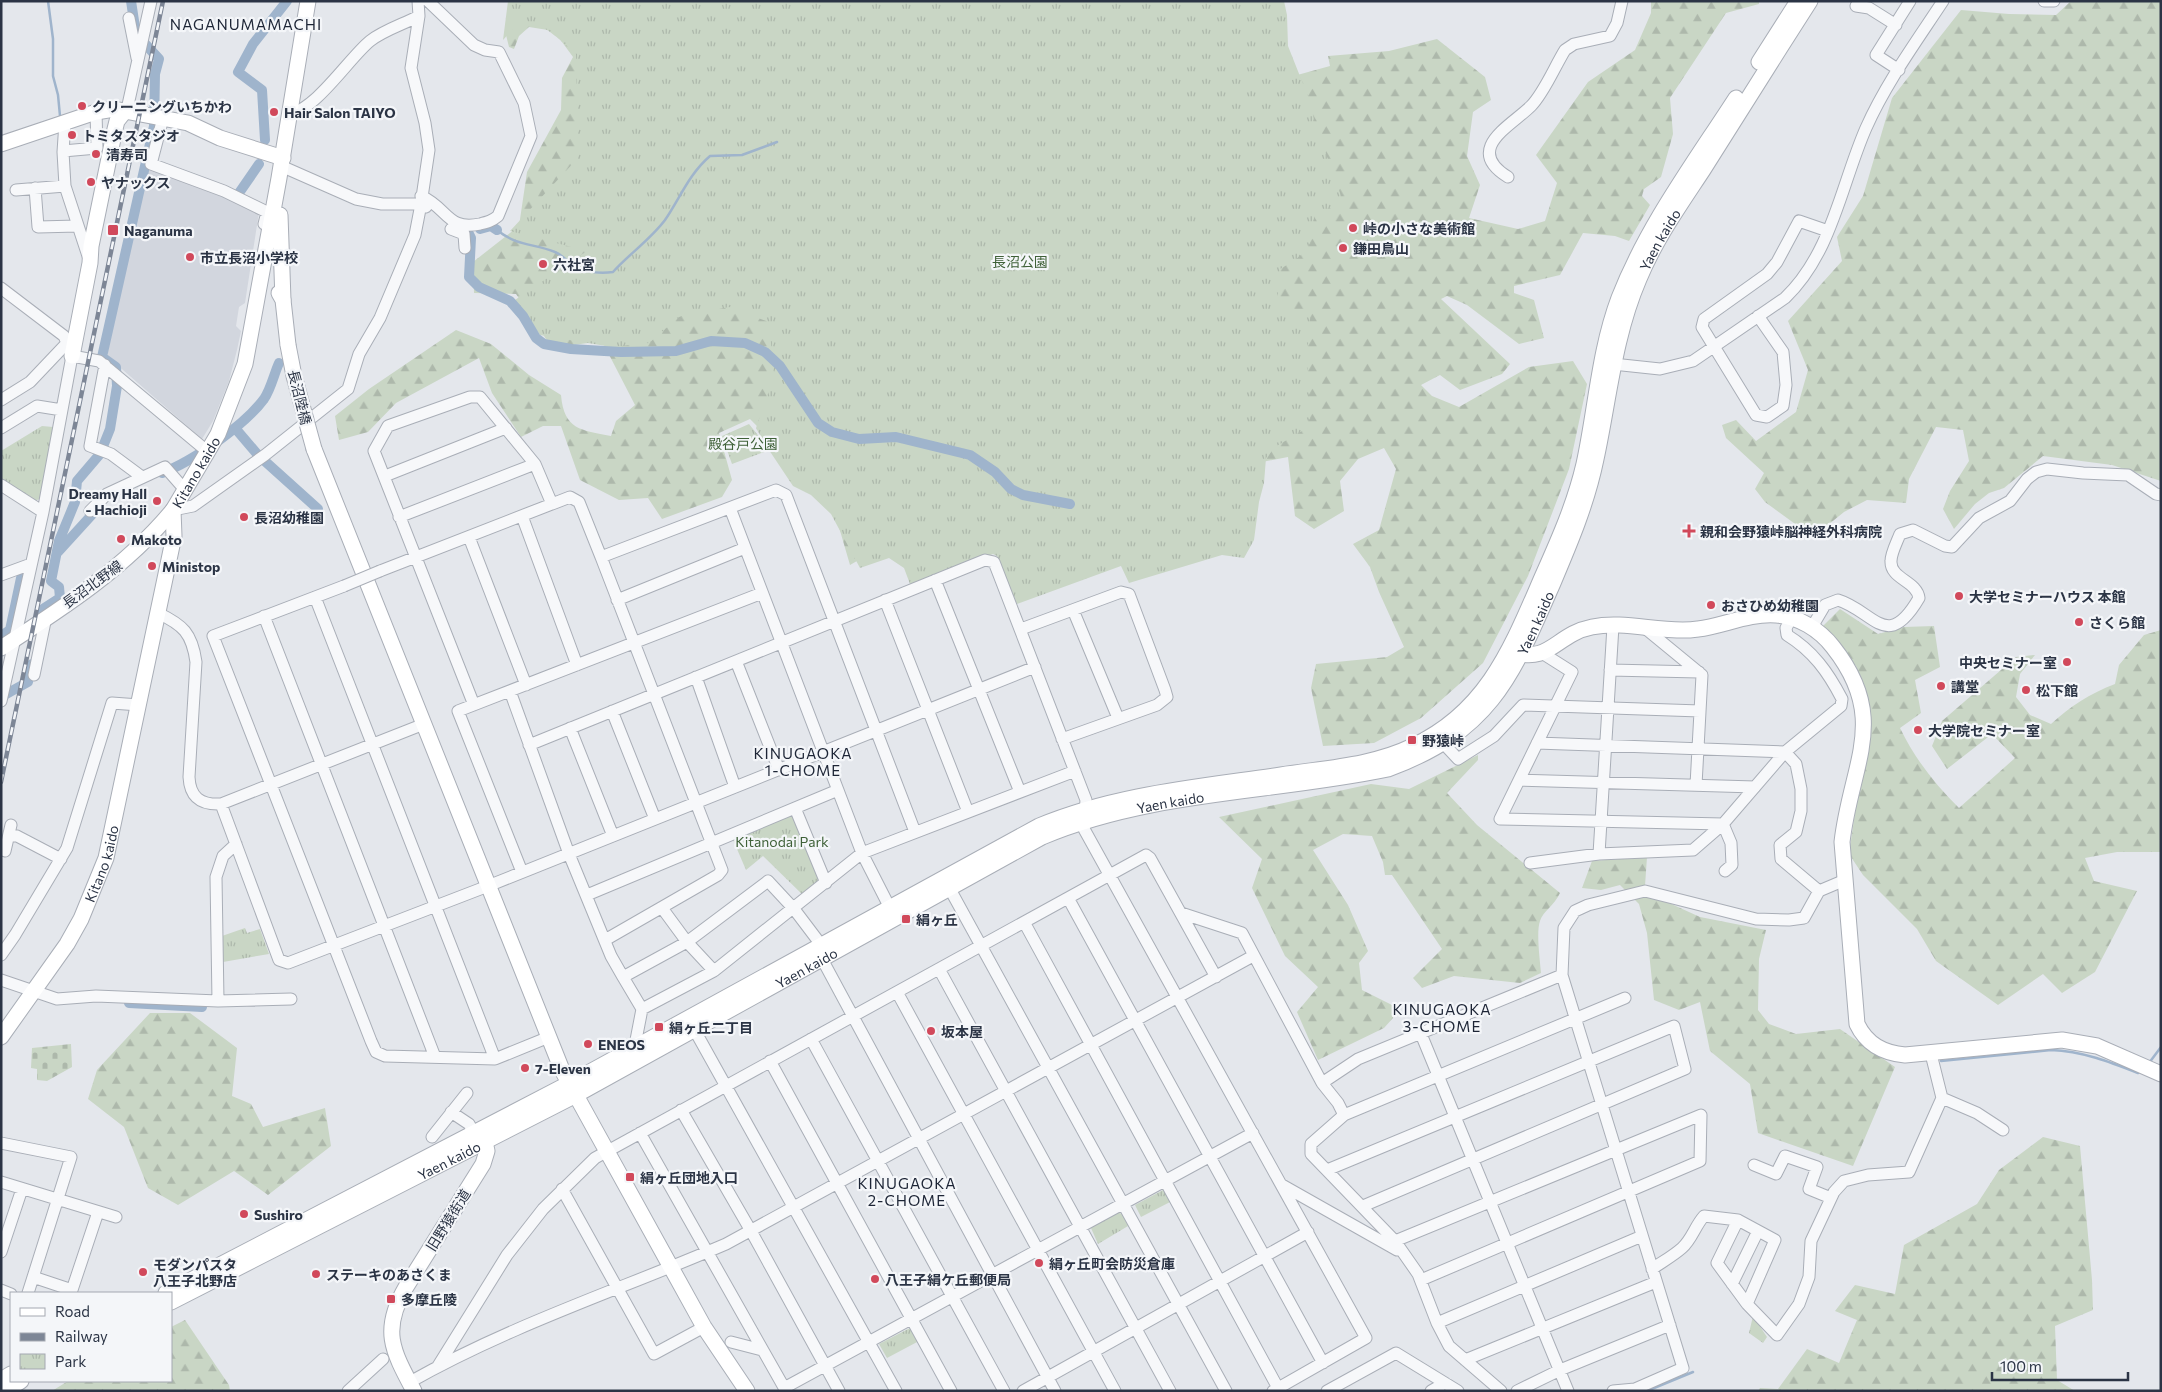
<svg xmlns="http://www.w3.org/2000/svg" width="2162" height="1392" font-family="Commissioner,'Noto Sans JP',sans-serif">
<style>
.built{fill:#d2d6de}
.forest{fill:url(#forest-firs)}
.cemetery{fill:url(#cemetery-stones)}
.park{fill:url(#park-tufts)}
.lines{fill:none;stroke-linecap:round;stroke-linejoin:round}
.stream{stroke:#9fb4cc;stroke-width:2.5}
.canal{stroke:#9fb4cc;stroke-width:10}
.street-casing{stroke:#a9aeb7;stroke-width:13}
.secondary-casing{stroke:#a9aeb7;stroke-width:17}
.street{stroke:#f7f8fa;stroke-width:11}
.secondary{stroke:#fff;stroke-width:15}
.rail-casing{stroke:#7d8696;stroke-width:4.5}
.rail{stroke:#f4f6f9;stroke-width:2.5;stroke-dasharray:8;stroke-linecap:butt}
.street-bridge-casing{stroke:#a9aeb7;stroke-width:13;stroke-linecap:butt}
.secondary-bridge-casing{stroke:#a9aeb7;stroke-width:17;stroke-linecap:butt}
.street-bridge{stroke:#f7f8fa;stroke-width:11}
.secondary-bridge{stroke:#fff;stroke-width:15}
.poi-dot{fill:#d1495b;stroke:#f4f6f9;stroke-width:2}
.labels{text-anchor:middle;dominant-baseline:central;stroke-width:4.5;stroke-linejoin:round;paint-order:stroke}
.poi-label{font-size:14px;font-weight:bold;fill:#2b3445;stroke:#f4f6f9;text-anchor:start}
.street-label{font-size:14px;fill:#2b3445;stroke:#f4f6f9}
.park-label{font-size:14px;fill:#3f6138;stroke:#f4f6f9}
.neighbourhood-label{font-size:15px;letter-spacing:1px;fill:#1d2536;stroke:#f4f6f9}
</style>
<defs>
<pattern id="forest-firs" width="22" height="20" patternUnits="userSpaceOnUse" patternTransform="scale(1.25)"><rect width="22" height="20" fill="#c9d6c5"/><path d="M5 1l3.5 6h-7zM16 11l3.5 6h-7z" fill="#adb8ab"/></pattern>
<pattern id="cemetery-stones" width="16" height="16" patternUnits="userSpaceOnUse" patternTransform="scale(1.25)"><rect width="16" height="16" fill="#c9d6c5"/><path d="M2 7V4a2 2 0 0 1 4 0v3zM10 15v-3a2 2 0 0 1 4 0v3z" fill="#adb8ab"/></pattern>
<pattern id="park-tufts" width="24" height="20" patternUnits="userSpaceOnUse" patternTransform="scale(1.25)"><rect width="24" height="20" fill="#c9d6c5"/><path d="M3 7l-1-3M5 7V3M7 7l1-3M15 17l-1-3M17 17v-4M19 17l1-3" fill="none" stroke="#adb8ab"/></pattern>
</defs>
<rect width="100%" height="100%" fill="#e4e7ec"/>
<path class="built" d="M147,166l85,31 27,15 -14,91 -6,4 -3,19 5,5 -4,19 -8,31 -16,40 -11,18 -95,-83z"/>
<path class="forest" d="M509,1l781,76 40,-11 -2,-10 61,-5 48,-12 48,38 6,23 -18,12 -6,44 13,29 -11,33 49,11 27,-8 12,-38 -21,-28 52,-73 47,-32 16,-37v-12h108v3l-33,9 -56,85 3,36 -12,43 -17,12 -2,7 8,9 -21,36 -14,-5 -32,-3 -23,42 -46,11v7l20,7 10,38 -25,6 -52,-39 -20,-9 -6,3 69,65 -8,10 -42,16 -20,-15 -19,10 11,11 27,11 70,-40 44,-6 14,23 -18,85 -41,107 -45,87 -62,55 -47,25 -51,3 -12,-58 5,-24 71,-7 17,-10 -25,-55 -9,-25 -17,-23 26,-14 17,-61 -12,-21 -26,11 -18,22 4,30 -30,18 -19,-13 -7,-59 -31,6 -98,73 -276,10 -33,19 -18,-62 -82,-84 -31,14 13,47 -10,17 -60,22 -14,-21 -29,2 -39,-20 -19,-54h-18l-22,11 -29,-44 -13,-35 -83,45 -28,29 -29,8 -4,-24 34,-27 87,-59 35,14 38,31 32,20c3,35 20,35 50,41l5,-15 19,-16 -33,-64 -50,7 -36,-54 -42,-1 -1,-31 46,-36 8,-54 34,-62 1,-32 11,-21 -19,-26 -25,-4 -10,9 -5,13 -5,-2 -4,-16z
M2071,1h90v480l-49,-16 -69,-9 -39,32 -15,5 -14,11 -21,25 -11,-20 7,-18 19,-30 -6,-31 -27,-3 -27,52 -3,24 -39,-3 -23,12 -31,25 -48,-35 -10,-13 9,-16 -38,-35 -4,-13 14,-5 20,21 40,-29 12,-42 -20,-49 54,-60 -5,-24 26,-41 29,-98 69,-88 48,4 47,1z
M1840,609l38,25 26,-7 30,-1 6,41 -25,13 6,33 -21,15c15,31 34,55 59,80l56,-50 -23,-24 -45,35 -15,-23 10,-25 74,-64 19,-2 -15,19 -4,23 14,18 21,9c20,-18 38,-30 64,-40l4,-19 25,-30 17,-5v222h-44l-32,6 9,23 43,10 -42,81 -33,21 -19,-19 -45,31 -62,-44 -19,-32 -54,-54 -14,-21 21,-145 -14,-43 -35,-38z
M1478,755v5l-31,33 30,32 83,68c-6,13 -17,18 -20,28 -4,11 0,39 1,52l-21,10 -66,-7 -32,12 -9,-10 29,-29 -50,-74h-7l-2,-13 -11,-26 -29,-2 -30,16 35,55 20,46 -9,12 3,27 32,16 -1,12 -9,10 -66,32 -21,-48 21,-25 -33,-31 -33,-68 10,-29 -43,-42 152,-33 38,5z
M1647,857l-2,29 22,16 33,15 66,13 -7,29 -1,51 11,14 27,10 44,-5 55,38 -42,99 -95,-33 -8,-49 -40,-33 -10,-49 -21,8 -25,-10 -7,-67 -8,-29 -19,-19 -19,5 -19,-2 10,-27z
M150,1013h40l47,35 -5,48 19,8 12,23 62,-19 6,38 -63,49 -34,-24 -56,34 -30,-17 -24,-61 -36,-28 9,-29z
M2043,1137l37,9 12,134 1,30 -38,16 2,54 18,11h-317l2,-3 18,1 29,-40 32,14 18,-43 -22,-9 20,-26 40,9 9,-49 73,-41 22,-34z
M185,1320l44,65 1,6h-178l16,-10h103v-54z"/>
<path class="cemetery" d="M71,1044l1,23 -25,14 -10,-1v-11l-6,-1 1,-20z"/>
<path class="park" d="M508,1h776l3,14 1,31 23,58 3,16 31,87 -30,3c-3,35 -3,41 -35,59l-3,35 33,14 -3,40 3,60 -8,13 -27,16 -9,11 -2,25 -5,19 -5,38 -10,18 -22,-3 -93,28 -8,-17 -104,38 -20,-48 -4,-2 -83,30 -6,-16 -15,-10 -29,10 -29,-54 -20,-19 -18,-9 -24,-36 -37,14 -10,-28 27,-12 16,20 -9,-16 18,-52 -5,-54 -40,-15 -50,10 -30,26 -37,4 -72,-12 -25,-35 72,-49 -77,-20 68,-73 -2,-104c-12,-10 -40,-39 -56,-31 -6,3 -12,12 -17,17z
M42,426l11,1 -13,72 -6,2 -33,-21v-29z
M795,808l31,75 -20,15 -43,-42 -17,14 -15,-35z
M245,928l2,5 13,-4 9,25 -46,8 -1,-26z
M1165,1189l7,12 -31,16 -6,-12z
M1116,1212l7,2 5,12 -30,18 -7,-16z
M1753,1316l14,21 -4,6 -14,-10z
M912,1327l7,14 -32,17 -8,-14z"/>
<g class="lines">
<path class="stream" d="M48,1l5,38v37l5,19 2,21
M497,230c21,17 36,13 58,22 8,3 12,10 19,14 12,6 26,8 39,6 16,-18 37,-32 52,-52 15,-22 24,-46 45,-64l32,-1 35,-13
M1941,1061l110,-11c31,1 59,12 87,23l3,-3
M2149,1063l12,-16
M1647,1391l46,-19"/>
<path class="canal" d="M265,140l-3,-50 -24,-18 15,-28 34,-43
M239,193l20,-29
M480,229l11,-3 6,4
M468,232l3,6 -2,39 10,10 31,14 13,15 13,22 8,6 27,5 50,3 55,-1 35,-10 34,2 20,9 15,14 38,57 14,9 27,7 37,-2 74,18 25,17 16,17 12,6 47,9
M235,428l23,27 60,54
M162,473c31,-12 82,-47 102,-74 7,-10 10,-25 15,-36
M58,552l41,-45
M40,626l3,-17 17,-11 -1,-11 -8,-6 8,-40 16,-39 2,-21 23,-27 10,-25 7,-43 -1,-19 -14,-10 52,-231 1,-52 4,-15 -23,-25 -5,-33
M1,636l9,-6 11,-52
M1,697l27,-15 4,-18
M129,1003l73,4"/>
<g class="street-casing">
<path id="street" d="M2044,1h10
M1856,6l13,2 27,17
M129,18l8,40
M1899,70l-23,-15 34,-54
M125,111l3,-6 23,-104
M290,113c25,-2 60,-56 80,-72 14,-11 34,-17 49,-25
M163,118l-12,46 73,27 43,21 -3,12
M65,122l-2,30 2,34 24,73
M63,151l34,-3 -1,-36
M281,166l75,33 26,5h39l5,3
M1508,177c-45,-28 3,-51 23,-71 13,-13 24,-40 34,-56l9,-6 36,-8 7,-13 5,-22
M35,188l3,39 39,-1
M16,190l49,-4
M421,196c27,12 26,35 59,28 8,-2 12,-3 18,-8l33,-80 -7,-33 -25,-51 -14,-2 -11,-5 -46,-44
M451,229l13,5 1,14
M1,288l63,48 3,7 8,1
M1758,316l25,36 3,33 -3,21 -16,11 -11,-2 -54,-88 2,-8 63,-45 10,-12 22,-41 29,10
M1613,364l47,5 33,-8 92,-63c47,-45 56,-113 81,-170 20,-45 50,-86 77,-127
M105,365l-15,81 21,8 31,23
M1,400l29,-18 37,-39
M1,428l36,-22 25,4
M385,476l121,-48
M1,485l42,27
M730,508l132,345 28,55
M173,510l20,-4 72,-51 83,-66 11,-35 21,-36 35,-83 6,-31 8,-54 -4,-27 -14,-55 8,-52 -1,-15
M90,511l17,-17 58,-27 21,24
M522,516l55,149
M399,517l136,-53
M469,537l57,148
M601,557l121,313 -4,5 -113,65
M380,571l172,-67
M1,575l30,-11
M935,580l85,212
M344,586l-131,50 158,405 5,11 9,4 110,3 54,-22
M315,597l180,462
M617,600l128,-52
M885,600l83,212
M1073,610l45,108
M158,613c25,12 34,20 38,49l-7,115c1,20 11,28 32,27l203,-80
M264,616l171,441
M1812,627l13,-22 13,-5c36,11 49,53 81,-2 -2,-17 -29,-19 -28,-37 0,-8 6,-19 9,-27l13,-4 32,16 7,1 27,-29 31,-17 17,-22 9,-7 11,-3 36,4 45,2 28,19 5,1
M1021,629l100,-37 8,2 36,96 2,7 -10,8 -95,34
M1646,629l56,46 -6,110
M1542,653l30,19 -72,147 223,5
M736,661l43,109
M1610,670l89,2
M34,675l12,-58
M696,677l39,110
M510,691l59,163 42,102 12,21
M1,701l42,-189 29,-156 27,5 109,91
M474,705l-100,-254 14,-25 82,-29h10l55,67 17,40 18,-7 9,5 22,55 175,-67 10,5 129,337
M612,711l43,108
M570,728l43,108
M1443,743l15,16 36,-23 29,-31 177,6
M1537,743l248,9 56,-46 1,-7c-14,-27 -29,-48 -55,-64l-1,-7 6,-11
M529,745l456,-185 9,2 92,238 -2,29 282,509 -93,53
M1519,780l236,7
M221,804l58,156 9,3 200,-77 547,-219
M795,808l31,75
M1723,824l8,19 1,22 -7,6
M9,835l8,1 44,23
M5,851l6,-26
M1599,854l14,-228
M1146,855l4,3 66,119
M1530,863l69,-9 94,-4 30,-26 62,-72 11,12 5,25v22l-5,21 -16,13 1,14 38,32
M522,872l-64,-161 304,-118
M946,882l280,509
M587,895l251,-105
M1068,898l255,465
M662,908l25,34 27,29
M1181,913l61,20 80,150 36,-24 204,-84
M1024,922l254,466
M1,955l14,-20 52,-87 45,-145 27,2
M822,959l233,432
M939,969l231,422
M1,980l56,19 39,-3 122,5 -2,-124 7,-21 13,-12
M897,992l218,399
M218,1001l73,-2
M642,1009l-19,-32 64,-35 81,-61 26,28 28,37
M694,1029l202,362
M1421,1034l147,357
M811,1039l193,352
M639,1046l-3,-6 6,-31 72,-38 148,-118 213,-82
M1931,1054l11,44
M770,1061l181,330
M1322,1083l16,20 6,12
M681,1110l70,121 88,160
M451,1112l18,12 5,9
M640,1133l146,258
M432,1137l35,-44
M1,1143l70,14 -43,136
M1754,1165l22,9 9,-18 32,11 -8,22 22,9
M1327,1170l347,-144 11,43 -322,137
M1,1182l115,35
M1282,1185l115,65
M562,1189l92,165 50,-27
M1738,1220l-21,43 30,41 30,31 22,-31 10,-27 2,-36 23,-49 10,-11 24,-6 41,-3 33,-74 35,15 26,17
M1395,1241l306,-126 -1,46 -279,119
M1,1252l21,-63
M1652,1269c10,-7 21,-13 30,-21 10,-9 13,-22 22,-32l34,4 37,20 -28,64
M33,1277l39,13
M1732,1284l26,-53
M1,1290l10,4
M71,1293l27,-81
M1437,1323l205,-87
M731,1342l31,8
M1465,1360l191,-78
M438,1366l69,-111 36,-46 52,-51 551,-303
M410,1382c101,-57 209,-92 316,-138l527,-288
M784,1388l469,-255
M348,1391l35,-32
M1023,1391l285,-159
M1327,1391l69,-38 62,38
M1431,1391l14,-8
M1501,1391l-52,-45 -12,-23 -19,-49 -23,-33 -84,-87v-10l33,-29 281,-117
M1517,1391l43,-21 110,-45
M1613,1391l22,-2 48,-21 -121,-393 2,-47 11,-17 13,-6 57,-14 111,28 33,1 15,-2 15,-27 26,-11"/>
</g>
<g class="secondary-casing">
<g id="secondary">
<path d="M1759,62l39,-61"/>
<path d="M1,144l95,-32 18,-3 74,14 32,15 63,20"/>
<path d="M280,215l3,85"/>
<path d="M279,293l4,7 5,45"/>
<path d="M72,356l18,-93 1,-17 24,-117 2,-8 8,-10"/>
<path d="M314,449l248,621 142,257 43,64"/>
<path d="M1,648c62,-40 125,-81 172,-138"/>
<path d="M1513,652c37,12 43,-18 79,-25 34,-7 71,7 106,2 25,-3 51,-16 78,-14 22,1 44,15 57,32 57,72 18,116 9,195l15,182c10,21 27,29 48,31l157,-15 35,6 64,28"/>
<path id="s1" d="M1,1037l66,-93 14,-25 25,-61 68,-322 -1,-26 45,-76 27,-70 34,-186 29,-177"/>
<path d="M166,1293l402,-209 471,-258c77,-32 160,-39 242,-51 44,-7 91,-9 132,-29 75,-35 99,-100 130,-171 16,-36 32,-72 41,-111 12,-55 15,-113 35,-166 28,-72 75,-135 117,-200"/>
<path id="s2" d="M171,1302l403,-206 468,-259c109,-46 231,-44 346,-68 103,-38 124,-92 165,-186 17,-40 34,-80 43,-124 13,-60 18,-122 43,-180 16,-39 41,-74 64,-109 36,-57 71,-113 107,-169"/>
<path d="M1,1380l10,-6"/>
<path d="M5,1391l16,-10"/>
<path d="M414,1391c-22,-41 -33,-61 -8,-104l77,-123 4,-13 -4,-18"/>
</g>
</g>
<use href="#street" class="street"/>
<use href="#secondary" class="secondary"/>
<g class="rail-casing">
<path id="rail" d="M1,782l162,-781"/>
</g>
<use href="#rail" class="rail"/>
<g class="street-bridge-casing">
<path id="street-bridge" d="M344,586l36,-15"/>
</g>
<g class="secondary-bridge-casing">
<path id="secondary-bridge" d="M288,345l6,31 20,73"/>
</g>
<use href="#street-bridge" class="street-bridge"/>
<use href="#secondary-bridge" class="secondary-bridge"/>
</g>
<g class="poi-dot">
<circle cx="82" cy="106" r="5"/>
<circle cx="274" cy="112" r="5"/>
<circle cx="72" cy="135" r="5"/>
<circle cx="96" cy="154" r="5"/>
<circle cx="91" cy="182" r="5"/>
<circle cx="1353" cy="228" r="5"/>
<rect x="107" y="224" width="12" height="12" rx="2.5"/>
<circle cx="1343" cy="248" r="5"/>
<circle cx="190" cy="257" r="5"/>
<circle cx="543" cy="264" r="5"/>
<circle cx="157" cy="501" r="5"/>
<circle cx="244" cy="517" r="5"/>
<path d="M1686.5 523.5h5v5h5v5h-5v5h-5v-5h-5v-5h5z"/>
<circle cx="121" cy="539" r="5"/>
<circle cx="152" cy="566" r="5"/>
<circle cx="1959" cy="596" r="5"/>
<circle cx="1711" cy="605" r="5"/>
<circle cx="2079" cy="622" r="5"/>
<circle cx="2067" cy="662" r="5"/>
<circle cx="1941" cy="686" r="5"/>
<circle cx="2026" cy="690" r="5"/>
<circle cx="1918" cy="730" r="5"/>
<rect x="1407" y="735" width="10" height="10" rx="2.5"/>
<rect x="901" y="914" width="10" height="10" rx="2.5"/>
<rect x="654" y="1022" width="10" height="10" rx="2.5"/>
<circle cx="931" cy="1031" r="5"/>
<circle cx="588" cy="1044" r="5"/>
<circle cx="525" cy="1068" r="5"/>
<rect x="625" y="1172" width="10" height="10" rx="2.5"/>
<circle cx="244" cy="1214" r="5"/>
<circle cx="1039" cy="1263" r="5"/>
<circle cx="143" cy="1272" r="5"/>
<circle cx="316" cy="1274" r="5"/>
<circle cx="875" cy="1279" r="5"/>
<rect x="386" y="1294" width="10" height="10" rx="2.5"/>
</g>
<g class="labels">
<g class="poi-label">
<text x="92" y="106">クリーニングいちかわ</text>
<text x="284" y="112">Hair Salon TAIYO</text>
<text x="82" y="135">トミタスタジオ</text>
<text x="106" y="154">清寿司</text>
<text x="101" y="182">ヤナックス</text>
<text x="1363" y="228">峠の小さな美術館</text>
<text x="124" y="230">Naganuma</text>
<text x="1353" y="248">鎌田鳥山</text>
<text x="200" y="257">市立長沼小学校</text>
<text x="553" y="264">六社宮</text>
<text x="147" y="493" text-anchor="end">Dreamy Hall<tspan x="147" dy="16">- Hachioji</tspan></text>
<text x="254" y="517">長沼幼稚園</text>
<text x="1700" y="531">親和会野猿峠脳神経外科病院</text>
<text x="131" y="539">Makoto</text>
<text x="162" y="566">Ministop</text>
<text x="1969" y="596">大学セミナーハウス 本館</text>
<text x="1721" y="605">おさひめ幼稚園</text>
<text x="2089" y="622">さくら館</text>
<text x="2057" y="662" text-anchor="end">中央セミナー室</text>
<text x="1951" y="686">講堂</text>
<text x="2036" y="690">松下館</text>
<text x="1928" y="730">大学院セミナー室</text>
<text x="1422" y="740">野猿峠</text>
<text x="916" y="919">絹ヶ丘</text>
<text x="669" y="1027">絹ヶ丘二丁目</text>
<text x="941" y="1031">坂本屋</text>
<text x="598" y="1044">ENEOS</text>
<text x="535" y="1068">7-Eleven</text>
<text x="640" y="1177">絹ヶ丘団地入口</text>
<text x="254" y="1214">Sushiro</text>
<text x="1049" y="1263">絹ヶ丘町会防災倉庫</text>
<text x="153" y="1264">モダンパスタ<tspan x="153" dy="16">八王子北野店</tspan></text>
<text x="326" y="1274">ステーキのあさくま</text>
<text x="885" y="1279">八王子絹ケ丘郵便局</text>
<text x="401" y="1299">多摩丘陵</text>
</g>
<g class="street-label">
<text stroke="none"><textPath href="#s2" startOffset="1961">Yaen kaido</textPath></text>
<text transform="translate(300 397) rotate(76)">長沼陸橋</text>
<text stroke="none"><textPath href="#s1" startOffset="608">Kitano kaido</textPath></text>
<text transform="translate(92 584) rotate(-36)">長沼北野線</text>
<text stroke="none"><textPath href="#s2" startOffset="1556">Yaen kaido</textPath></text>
<text stroke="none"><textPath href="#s2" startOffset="1121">Yaen kaido</textPath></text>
<text stroke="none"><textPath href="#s1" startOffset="202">Kitano kaido</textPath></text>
<text stroke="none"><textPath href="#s2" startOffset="718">Yaen kaido</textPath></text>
<text stroke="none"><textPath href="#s2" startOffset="312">Yaen kaido</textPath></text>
<text transform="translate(448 1220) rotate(-58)">旧野猿街道</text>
</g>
<g class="park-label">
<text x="1020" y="261">長沼公園</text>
<text x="743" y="443">殿谷戸公園</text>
<text x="782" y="841">Kitanodai Park</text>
</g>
<g class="neighbourhood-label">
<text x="246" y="24">NAGANUMAMACHI</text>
<text x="803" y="753">KINUGAOKA<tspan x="803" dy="17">1-CHOME</tspan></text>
<text x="1442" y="1009">KINUGAOKA<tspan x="1442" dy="17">3-CHOME</tspan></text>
<text x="907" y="1183">KINUGAOKA<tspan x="907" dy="17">2-CHOME</tspan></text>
</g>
</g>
<rect width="2162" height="1392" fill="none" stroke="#2b3445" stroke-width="5"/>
<rect x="10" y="1292" width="162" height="90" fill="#f4f6f9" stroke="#a4a8b1"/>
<rect x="20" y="1308" width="25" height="8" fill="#ffffff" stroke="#a4a8b1"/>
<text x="55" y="1317" font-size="15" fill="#2b3445">Road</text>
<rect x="20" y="1333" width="25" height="8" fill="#7d8696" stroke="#a4a8b1"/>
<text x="55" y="1342" font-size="15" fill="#2b3445">Railway</text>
<rect x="20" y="1354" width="25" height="15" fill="url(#park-tufts)" stroke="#a4a8b1"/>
<text x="55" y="1367" font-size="15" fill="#2b3445">Park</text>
<path d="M1992 1372v8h136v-8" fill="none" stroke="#2b3445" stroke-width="2.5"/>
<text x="2000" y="1372" font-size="15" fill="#2b3445" stroke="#f4f6f9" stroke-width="4" paint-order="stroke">100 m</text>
</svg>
